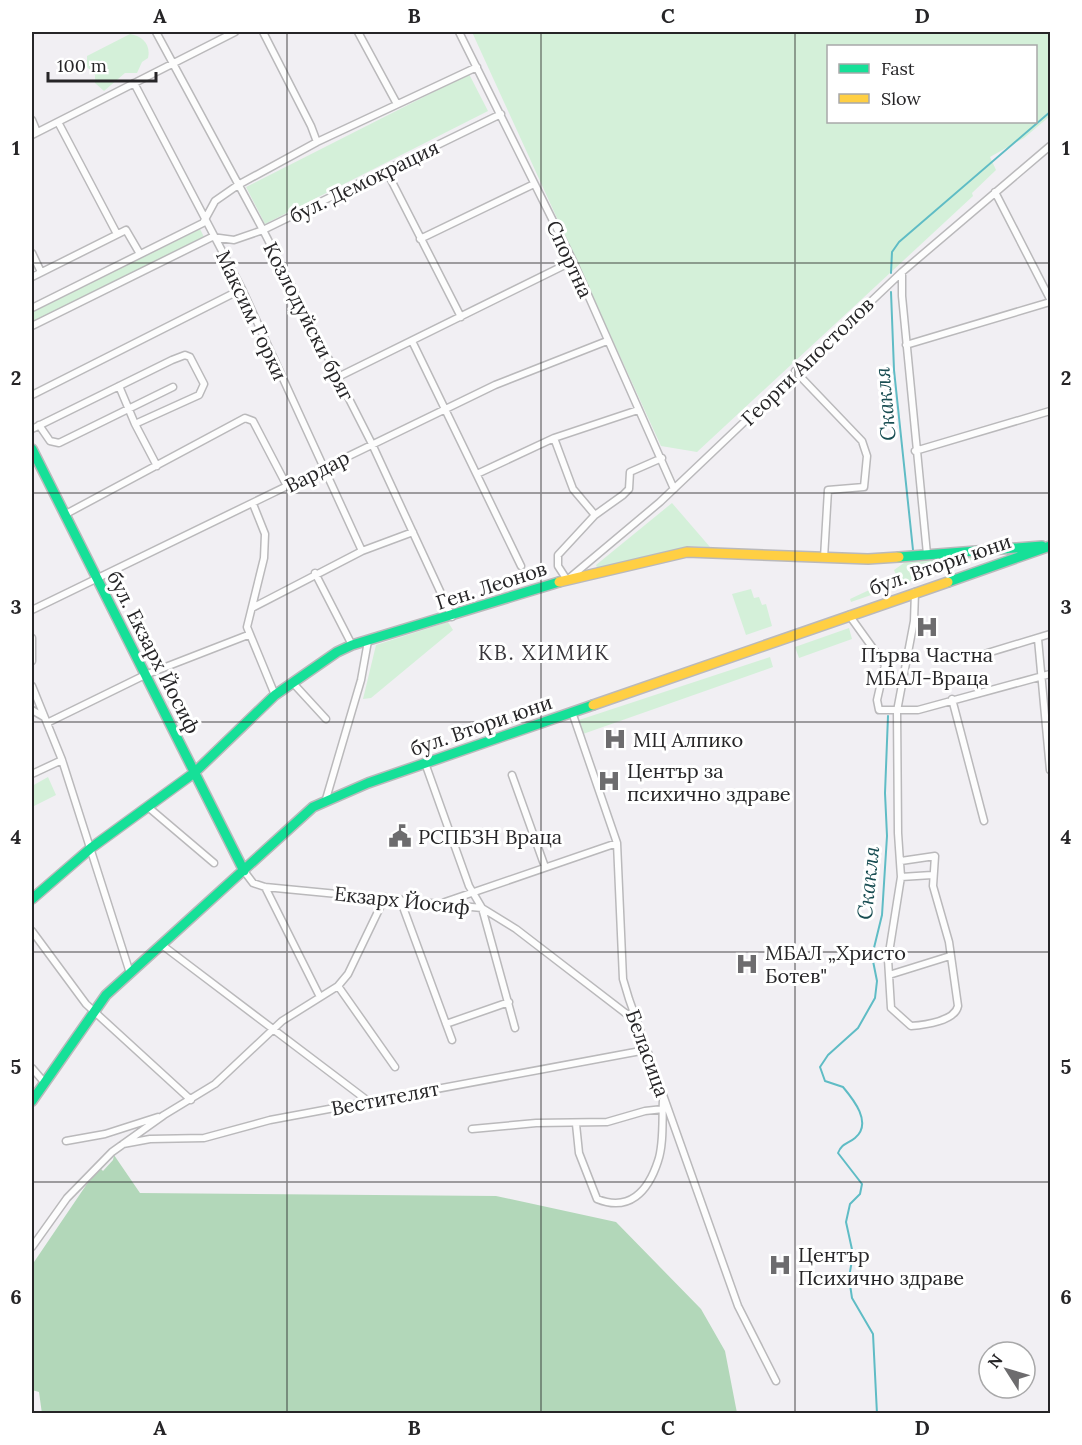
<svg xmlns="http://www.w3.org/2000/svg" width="1082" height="1445" font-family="Lora,serif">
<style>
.green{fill:#d4f0d9;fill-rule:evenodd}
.forest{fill:#b2d7b9}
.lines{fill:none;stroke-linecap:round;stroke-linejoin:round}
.stream{stroke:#5fbcc5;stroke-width:2}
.street-casing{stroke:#bab9bb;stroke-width:9}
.fast-casing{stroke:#bab9bb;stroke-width:12}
.slow-casing{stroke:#bab9bb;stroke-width:12}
.street{stroke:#fdfdfd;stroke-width:6}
.fast{stroke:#16e098;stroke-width:9}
.slow{stroke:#ffcf43;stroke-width:9}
.grid{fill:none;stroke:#262527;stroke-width:1.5;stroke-opacity:0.55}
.labels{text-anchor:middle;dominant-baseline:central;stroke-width:6;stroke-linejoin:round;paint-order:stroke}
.street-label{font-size:20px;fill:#262527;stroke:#fff}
.poi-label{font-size:20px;fill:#262527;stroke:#fff;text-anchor:start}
.water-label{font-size:21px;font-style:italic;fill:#184d52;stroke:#fff}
.neighbourhood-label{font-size:21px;letter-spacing:1.5px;fill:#39363b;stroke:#fff}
.neatline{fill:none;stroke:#262527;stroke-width:2}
.grid-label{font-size:20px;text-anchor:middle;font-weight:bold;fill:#262527}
</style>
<rect width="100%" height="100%" fill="#f1eff3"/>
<path class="green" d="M472,32h578v84l-26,22 -34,19 6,13 -24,23 1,3 -276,256 -36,-6zM1036,46v76h-208v-76z
M130,34c13,2 21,11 18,24l-6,4 -5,11h-12l-21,18 -9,-8v-8l-8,-8v-11z
M469,74l19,37 -223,113 -19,-37z
M200,229l4,8 -172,85v-10z
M672,503l38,44 -22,-1 -90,24 -2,-5z
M986,552v3l-135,47 -1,-3 47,-22 -3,-7 17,-12z
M751,589l3,9 5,-1 3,8 4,-1 6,22 -26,9 -14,-41z
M448,622l5,8 -82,68 -8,1 13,-54z
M849,628l3,11 -53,19 -4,-11z
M770,657l3,10 -190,67 -4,-14z
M48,777l8,18 -24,12v-21z"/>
<path class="forest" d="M114,1155l26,38 356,3 120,26 85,87 24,42 12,62 -695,1 -3,-22 -7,-2v-125l63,-93 4,-5 4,4 10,-11z"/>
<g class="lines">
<path class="stream" d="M891,273l1,-21 7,-10 151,-130
M891,292l3,78 19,180
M877,1414l-4,-80 -21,-36 -3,-20 4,-24 -7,-32 4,-18 10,-10 2,-10 -24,-31c4,-10 10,-9 17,-15 18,-15 -2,-39 -12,-51l-18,-6 -5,-14 8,-12 30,-27 17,-30 2,-17 -5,-25 10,-41 5,-79 -2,-43 3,-77"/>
<g class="street-casing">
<path id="street" d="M156,32l107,198 109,214 80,173
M263,32l48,94 6,16
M358,32l39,72
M459,32l114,229 101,228
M134,83l108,206 120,262
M32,120l5,12
M58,122l59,112
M32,135l203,-103
M386,170l75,147
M995,192l55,107
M420,239l114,-55
M32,253l9,19
M902,272v24l25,258
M32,277l94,-47 14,24
M32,308l171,-85 12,-22 23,-16 79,-43 160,-75
M32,326l180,-89 22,3 29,-10 238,-116
M412,341l109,225
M906,345l144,-43
M795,371l67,70 5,15 -3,31 -36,3 -4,68
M338,377l235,-116
M32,395l210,-106
M135,424l22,42
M39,425l11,16 9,2 114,-56
M32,429l140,-69 13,-5 5,2 14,27 -5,11 -64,29 -16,-38
M554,438l19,51 22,26
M915,451l135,-40
M662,458l-32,14 -1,17 -6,6 -28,20 -37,40v11l9,14 93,-78 242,-230 148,-126
M477,474l77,-36 84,-28
M253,504l12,30 -1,24 -17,69 28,68
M64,515l181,-97 8,3 34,65
M315,573l37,72
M252,608l110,-57 51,-19
M32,610l463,-225 112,-44
M849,615l36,50 -8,35 2,10h39l132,-36
M32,638v23
M1038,639l12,131
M971,658l79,-24
M292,682l34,37
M32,686l30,74 68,213
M952,699l32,122
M32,710l12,7
M572,712l45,131 6,136 6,20 109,307 38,75
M47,723l98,-48 103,-40
M425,763l44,123 13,22 33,120
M32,774l30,-14
M512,775l33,92
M326,799l35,-119 7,-39
M148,807l66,56
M901,861l34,-5 -2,30 16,56 9,64c-3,15 -33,19 -47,20l-20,-18 -3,-49 13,-82 -3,-44 -1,-122 17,-90 1,-29
M244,871l9,12 12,4 217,21 34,21 121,93
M901,877l31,-2
M265,887l55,110
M400,899l52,141
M445,902l172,-59
M32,931l54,73 105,96
M162,945l206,156
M889,975l61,-19
M338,986l57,81
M446,1024l63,-22
M32,1068l12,14
M576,1124l3,29 18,46c32,13 51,-7 61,-38 6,-17 4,-42 5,-61
M472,1129l64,-6 71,-1 38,-11 18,-2
M66,1141l39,-7 53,-17
M123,1144l27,-5 54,-1 66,-18 376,-70
M32,1247l35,-49 45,-46 52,-37 51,-31 67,-63 56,-35 10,-12 37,-77"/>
</g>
<g class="fast-casing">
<path id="fast" d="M32,449l212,422
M899,557l143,-11
M948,582l102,-36
M32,899l59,-51 103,-75 81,-78 62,-43 15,-7 207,-63
M32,1101l74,-106 207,-188 55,-24 225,-78"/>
</g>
<g class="slow-casing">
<path id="slow" d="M559,582l128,-30 181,7 31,-2
M593,705l355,-123"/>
</g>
<use href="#street" class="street"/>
<use href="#fast" class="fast"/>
<use href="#slow" class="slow"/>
</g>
<path class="grid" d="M287,32v1382M541,32v1382M795,32v1382M32,263h1018M32,493h1018M32,722h1018M32,952h1018M32,1182h1018"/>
<defs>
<g id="hospital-bare" transform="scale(1.8)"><path d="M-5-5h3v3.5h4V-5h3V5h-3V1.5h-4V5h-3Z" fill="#6d6c6e" stroke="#fff" stroke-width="2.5" paint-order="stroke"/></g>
<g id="civic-bare" transform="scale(1.8)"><path d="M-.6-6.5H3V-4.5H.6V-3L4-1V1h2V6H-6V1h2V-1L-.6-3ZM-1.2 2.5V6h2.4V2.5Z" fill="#6d6c6e" stroke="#fff" stroke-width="2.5" paint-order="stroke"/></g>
</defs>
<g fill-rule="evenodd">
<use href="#hospital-bare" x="927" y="627"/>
<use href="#hospital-bare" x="615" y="739"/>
<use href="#hospital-bare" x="609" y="781"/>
<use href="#civic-bare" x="400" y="836"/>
<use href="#hospital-bare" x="747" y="964"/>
<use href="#hospital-bare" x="780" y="1265"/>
</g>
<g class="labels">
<g class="street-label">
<text transform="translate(364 181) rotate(-26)">бул. Демокрация</text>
<text transform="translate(570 259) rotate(65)">Спортна</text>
<text transform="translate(252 315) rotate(65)">Максим Горки</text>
<text transform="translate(309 321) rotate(63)">Козлодуйски бряг</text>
<text transform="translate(807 361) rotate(-44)">Георги Апостолов</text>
<text transform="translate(317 471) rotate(-27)">Вардар</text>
<text transform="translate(940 564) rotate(-19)">бул. Втори юни</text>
<text transform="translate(491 585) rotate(-18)">Ген. Леонов</text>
<text transform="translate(154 652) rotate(63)">бул. Екзарх Йосиф</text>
<text transform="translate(481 725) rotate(-19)">бул. Втори юни</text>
<text transform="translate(402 900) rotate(6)">Екзарх Йосиф</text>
<text transform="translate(648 1053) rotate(70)">Беласица</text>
<text transform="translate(385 1098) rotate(-11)">Вестителят</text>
</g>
<g class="poi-label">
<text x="927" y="654" text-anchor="middle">Първа Частна<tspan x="927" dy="23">МБАЛ-Враца</tspan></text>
<text x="633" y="739">МЦ Алпико</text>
<text x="627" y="770">Център за<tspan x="627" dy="23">психично здраве</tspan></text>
<text x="418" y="836">РСПБЗН Враца</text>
<text x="765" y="952">МБАЛ „Христо<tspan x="765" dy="23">Ботев"</tspan></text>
<text x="798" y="1254">Център<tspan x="798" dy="23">Психично здраве</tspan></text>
</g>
<g class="water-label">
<text transform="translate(885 404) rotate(-95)">Скакля</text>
<text transform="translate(868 883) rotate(-84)">Скакля</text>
</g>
<g class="neighbourhood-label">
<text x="544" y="652">КВ. ХИМИК</text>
</g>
</g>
<rect width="1082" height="1445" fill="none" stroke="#ffffff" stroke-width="66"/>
<rect x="827" y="45" width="210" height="78" fill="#ffffff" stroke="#a8a8a9" stroke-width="1.5"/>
<rect x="839" y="64" width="30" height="9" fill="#16e098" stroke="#a8a8a9" stroke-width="1.5"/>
<text x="881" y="75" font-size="18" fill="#262527">Fast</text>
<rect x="839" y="94" width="30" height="9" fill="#ffcf43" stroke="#a8a8a9" stroke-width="1.5"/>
<text x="881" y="105" font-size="18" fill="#262527">Slow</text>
<g transform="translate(1007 1370) rotate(307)"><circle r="28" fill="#ffffff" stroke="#a8a8a9" stroke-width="1.5"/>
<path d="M0-4.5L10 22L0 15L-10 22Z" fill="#6d6c6e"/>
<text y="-9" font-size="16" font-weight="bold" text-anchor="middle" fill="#262527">N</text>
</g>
<path d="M48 72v9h108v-9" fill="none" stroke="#262527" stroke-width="3"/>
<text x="57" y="72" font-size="18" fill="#262527" stroke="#ffffff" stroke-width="4.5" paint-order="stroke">100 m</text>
<rect x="33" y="33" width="1016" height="1379" class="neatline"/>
<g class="grid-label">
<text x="160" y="23">A</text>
<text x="414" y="23">B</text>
<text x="668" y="23">C</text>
<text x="922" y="23">D</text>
<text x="16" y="155">1</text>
<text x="1066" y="155">1</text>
<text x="16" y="385">2</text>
<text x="1066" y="385">2</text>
<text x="16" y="614">3</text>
<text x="1066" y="614">3</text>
<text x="16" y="844">4</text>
<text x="1066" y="844">4</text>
<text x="16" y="1074">5</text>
<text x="1066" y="1074">5</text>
<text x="16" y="1304">6</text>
<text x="1066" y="1304">6</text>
<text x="160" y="1435">A</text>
<text x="414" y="1435">B</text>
<text x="668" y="1435">C</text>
<text x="922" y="1435">D</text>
</g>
</svg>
